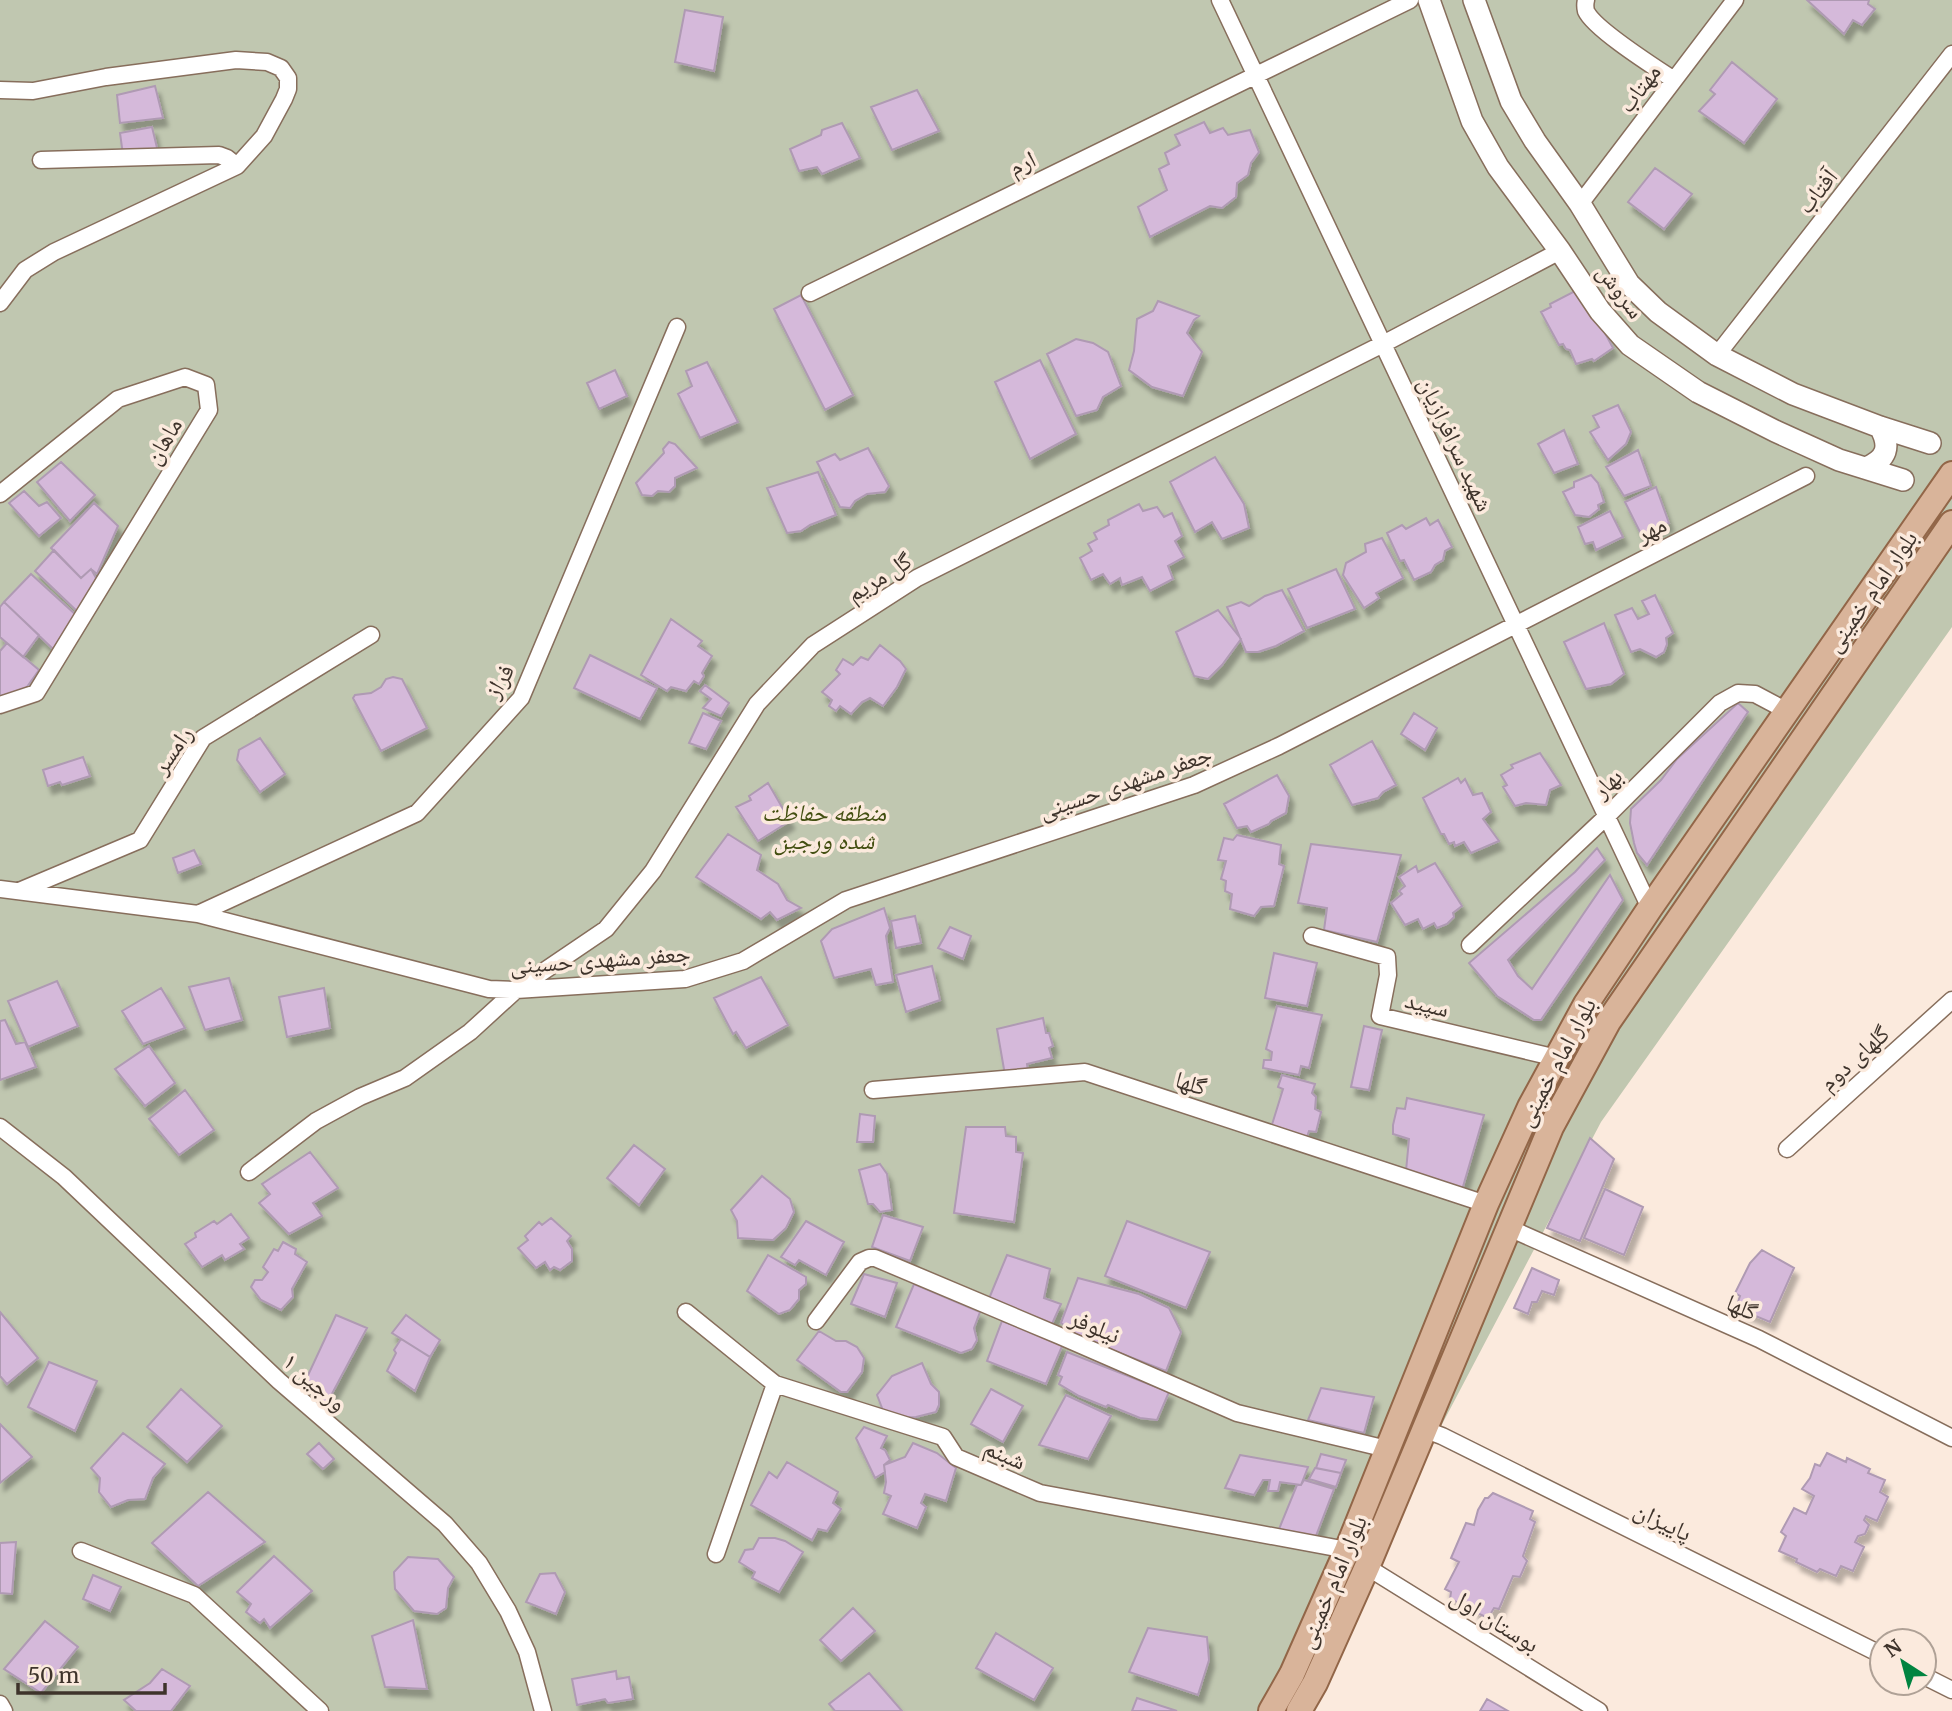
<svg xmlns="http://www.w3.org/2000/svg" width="1952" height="1711" font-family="Merriweather,'Noto Naskh Arabic',serif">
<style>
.green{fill:#c0c7b0}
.building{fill:#d5b9da;stroke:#af9ab3;stroke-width:2;filter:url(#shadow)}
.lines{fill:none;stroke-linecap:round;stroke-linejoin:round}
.street-casing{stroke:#876e5c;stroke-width:19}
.secondary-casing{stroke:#876e5c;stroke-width:24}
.primary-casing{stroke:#926648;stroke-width:28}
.street{stroke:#fff;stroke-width:16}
.secondary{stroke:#fff;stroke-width:21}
.primary{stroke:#d9b49a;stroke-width:24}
.labels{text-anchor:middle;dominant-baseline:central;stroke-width:7;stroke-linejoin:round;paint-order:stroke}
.street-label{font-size:24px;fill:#3e332b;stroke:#fbeadd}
.park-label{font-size:24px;font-style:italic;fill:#434f11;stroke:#fbeadd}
</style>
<defs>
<filter id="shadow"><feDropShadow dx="4.5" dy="8" stdDeviation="2" flood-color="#0004"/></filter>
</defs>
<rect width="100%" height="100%" fill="#fbeadd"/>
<path class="green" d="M0,0h1952v627l-351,495 -234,445 -54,144h-1313z"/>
<path class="building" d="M1807,0h62l-1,4 7,5 -13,16 -9,-5 -9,14z
M685,10l38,7 -9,54 -39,-9z
M1732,62l45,37 -33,44 -45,-32 16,-17 -5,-4z
M155,86l8,32 -43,5 -3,-28z
M917,90l22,41 -47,19 -21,-43z
M1204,122l6,11 13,-5 5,7 22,-5 9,22 -8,11 -3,12 -11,8 -1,14 -14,11 -12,-2 -60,31 -12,-30 29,-17 -8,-21 10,-5 -4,-11 15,-8 -5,-10z
M842,123l18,35 -38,16 -5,-7 -18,4 -9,-22 31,-14 1,-5z
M152,127l6,25 -35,3 -3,-22z
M1655,168l37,26 -28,35 -36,-27z
M1575,291l9,3 29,54 -19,13 -2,-2 -16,5 -6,-14 -4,-1 -3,-5 -4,1 -18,-33 10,-5 -1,-3z
M801,295l52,100 -28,15 -51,-101z
M1158,301l41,15 -5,4 -7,13 15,19 -19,44 -31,-9 -23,-17 5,-19 3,-32 16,-8z
M1076,339l17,4 15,9 13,34 -18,11 -6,13 -21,6 -29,-62z
M1040,360l36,74 -46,25 -35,-77z
M707,362l31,60 -38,16 -22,-44 14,-8 -6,-15z
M615,370l12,26 -28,13 -12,-26z
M1618,405l13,27 -5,12 -18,16 -18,-28 9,-5 -6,-11z
M1564,430l14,34 -24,9 -16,-29z
M669,442l6,2 22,24 -22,10v8l-6,6 -11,-1 -6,5 -10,-1 -6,-12 28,-30 -1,-4z
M868,448l21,38 -4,6 -18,2 -12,7 -5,7 -10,-1 -23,-45 18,-8 5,6z
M1638,450l13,36 -27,10 -18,-29z
M1215,457l29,47 5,24 -27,11 -10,-17 -17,10 -25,-50z
M61,462l34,33 -25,26 -33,-39z
M818,472l18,43 -26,10 -9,6 -14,2 -20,-45z
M1591,475l7,8 6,19 -6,3 1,4 -10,8 -14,-2 -12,-23 11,-5v-5z
M1656,487l13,36 -27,13 -17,-34z
M24,491l15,15 8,-4 14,16 -22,18 -30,-33z
M94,503l24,23 -21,48 -6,-5 -10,9 -30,-30z
M1139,504l4,7 14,-4 7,10 8,-4 10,23 -7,5 9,16 -16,9 5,13 -23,12 -8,-14 -20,8 -2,-7 -10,6 -7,-10 -12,6 -11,-22 12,-7 -4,-7 9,-5 -3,-6 15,-8 -1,-5z
M1610,511l13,26 -27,13 -3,-8 -8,2 -7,-17z
M1426,518l4,7 8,-5 14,27 -7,4 -2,9 -8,5 -4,7 -17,8 -10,-20 -4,1 -13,-28 15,-8 4,4z
M1382,538l21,40 -27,15 3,5 -15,10 -21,-33 3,-12 20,-11 -1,-8z
M54,550l27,28 10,-9 5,9 -5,15 -12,20 -44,-42z
M1336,569l19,40 -48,19 -19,-39z
M31,574l45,41 -23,34 -49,-47z
M1282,590l22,41 -28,15 -18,6h-12l-19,-45 14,-5 8,4 16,-10z
M1655,595l18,38 -7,5 1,6 -3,8 -8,5 -16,-8 -9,3 -16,-37 17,-7 6,11 11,-5 -7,-13z
M4,602l35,33 -16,22 -23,-20v-30z
M1218,610l23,29 -19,26 -14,14 -14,-3 -18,-44z
M671,619l31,22 -4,5 14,10 -10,17 2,3 -5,8 -5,-3 -8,10 -15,-4 -4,4 -26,-16z
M1604,623l20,51 -13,10 -25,5 -22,-47z
M7,643l32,27 -15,21 -24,5v-45z
M880,645l20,16 6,8 -9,18 -14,19 -13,-8 -8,4 -11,12 -11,-8 -4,5 -7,-5 3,-6 -10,-8 18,-18 -4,-4 7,-11 10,6 8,-8 7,3z
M590,655l67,33 -17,31 -66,-31z
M393,677l9,2 25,49 -46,23 -28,-53 2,-3 16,-2 10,-6 5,-8z
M705,685l24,18 -8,13 -18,-8 8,-9 -11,-8z
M1738,703l10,9 -101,153 -10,-12 -3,-10 -4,-20 1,-14 30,-29 16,-21z
M703,713l18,8 -15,28 -17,-6z
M1414,713l23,15 -12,22 -24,-16z
M260,738l25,36 -25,18 -23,-32 2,-10z
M1372,741l24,44 -13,7 -5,6 -26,7 -22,-40z
M1540,753l21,32 -11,5 -4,15 -20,-2 -11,3 -12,-19 4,-2 -6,-10 12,-7 -2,-3z
M83,757l7,19 -28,9 -2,-3 -12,4 -5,-16z
M1277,775l12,21 -3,17 -15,8 -2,3 -18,8 -4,-6 -10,2 -13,-24z
M1458,778l3,5 4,-4 8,16 9,-2 9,19 -8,7 16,22 -28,12 -7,-11 -9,4 -1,-4 -5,2 -5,-10h-3l-18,-36z
M768,783l22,38 -32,20 -22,-34 15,-7 -2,-4z
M728,834l33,21 -4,15 21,14 9,16 14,8 -24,12 -7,-8 -9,7 -65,-42z
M1237,835l44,10 -2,19 5,2 -10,40 -13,1 -7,9 -24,-7 2,-15 -7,-3 1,-10 -5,-2 5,-18 -8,-1 6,-22 9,2z
M1311,844l90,11 -24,87 -53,-12 3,-22 -29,-5z
M1597,848l8,12 -97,100 10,16 14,13 78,-114 13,25 -82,120h-7l-37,-24 -28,-33 106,-91z
M194,850l7,14 -23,9 -5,-15z
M1435,863l27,43 -9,7 1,4 -7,7 -10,4 -3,-5 -11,6 -5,-10 -13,6 -14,-22 11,-9 -3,-3 6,-5 -6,-9 17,-11 2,6z
M884,908l6,20 -4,8 7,46 -17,3 -5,-16 -37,9 -13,-37 11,-12z
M915,916l6,27 -25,5 -5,-27z
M950,927l21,9 -8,23 -25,-11z
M1274,953l43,10 -10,43 -42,-8z
M932,966l8,34 -34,12 -10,-37z
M761,977l27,48 -42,23 -10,-16 -3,2 -19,-36z
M229,978l13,42 -37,10 -16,-43z
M57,981l21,45 -50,21 -20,-46z
M161,988l24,40 -42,16 -21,-33z
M324,988l6,40 -43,9 -8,-40z
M1277,1006l45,9 -13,53 -8,-2 -2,9 -36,-7 1,-8h7l1,-8 -6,-3z
M1043,1018l3,15h3l4,13 -4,2 3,10 -25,6 1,7 -23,4 -8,-46z
M5,1020l11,24 9,-2 11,25 -36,13v-59z
M1364,1026l18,4 -13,60 -18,-3z
M149,1046l26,37 -30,23 -30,-37z
M1282,1075l33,9 -3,9 4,4 -1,12 6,3 -5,20 -7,-1 -4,11 -35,-11 13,-42 -5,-2z
M185,1090l29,40 -35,25 -30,-36z
M1407,1098l77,17 -22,75 -56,-19 3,-32 -16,-5v-9l4,-17 8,1z
M860,1114l15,2 -2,26h-16z
M966,1127h39l1,9 10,1v15l7,1 -9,69 -60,-9z
M1590,1138l24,21 -34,82 -33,-13z
M634,1145l31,24 -26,36 -32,-27z
M310,1152l28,36 -25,15 9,13 -33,18 -30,-31 11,-9 -8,-10z
M880,1164l7,10 5,36 -12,2 -7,-8h-5l-9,-34z
M762,1176l28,23 4,13 -8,16 -13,12 -35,-2 -1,-17 -6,-11z
M1605,1189l38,18 -19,48 -40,-17z
M231,1214l18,24 -9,6 4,5 -19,11 -3,-5 -20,12 -17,-23 11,-7 -1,-4 19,-12 3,3z
M883,1215l40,12 -13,34 -38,-14z
M551,1218l20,18 -4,5 5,8v12l-12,9 -6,-3 -4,3 -5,-8 -9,6 -18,-20 10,-8 -3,-4 14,-14 3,3z
M806,1221l38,21 -18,33 -27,-15 -4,5 -14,-8z
M1127,1221l83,31 -24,56 -81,-32z
M283,1242l13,7 -1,5 12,8 -15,27 1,8 -12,13 -20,-10 -10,-13 4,-7h7l6,-8 -5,-5 11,-18 4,2z
M1762,1250l32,18 -24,54 -34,-14 4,-12 -5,-3 15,-30z
M768,1255l38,22v7l-7,6v9l-9,11 -11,4 -32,-23z
M1007,1255l43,14 -6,29 17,6 -10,22 -63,-25z
M1532,1268l27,12 -5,15 -12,-4 -5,11h-5l-4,12 -14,-6z
M864,1274l33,9 -12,34 -34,-13z
M1078,1278l61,16 30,14 12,24 -15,39 -85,-33 -20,-15z
M914,1284l66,28 -6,16 3,12 -5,9 -11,4 -65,-26z
M0,1312l38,46 -31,26 -7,-8z
M336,1315l31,13 -41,77 -23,-19z
M406,1315l34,25 -10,17 -38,-24z
M1002,1321l61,23 -17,40 -59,-23z
M819,1331l17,10h10l11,6 7,11 -2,14 -15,20h-6l-44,-32z
M401,1339l29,18 -15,34 -28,-20 9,-18 -2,-3z
M1067,1352l102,40 -12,28 -17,-2 -32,-13 -2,2 -27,-11 -20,-12 3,-7 -4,-2z
M49,1362l48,19 -22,50 -47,-24z
M922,1363l9,21 8,8v13l-3,7 -20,5 -20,1 -14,-6v-4l-5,-13 15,-19z
M1321,1388l53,9 -10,36 -56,-13z
M181,1389l41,37 -35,36 -40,-35z
M991,1389l32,17 -20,36 -32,-18z
M1066,1395l45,21 -23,43 -49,-14z
M0,1424l32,33 -32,26z
M864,1427l23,9 -6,12 4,2 5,10 -6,5 1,7 -10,6 -19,-40z
M123,1433l42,31 -12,14 -8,21 -17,1 -17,7 -12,-15 1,-14 -9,-10z
M319,1443l15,16 -11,10 -16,-15z
M913,1443l24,10 19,15 -10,33 -21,-7 -4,9 5,4 -9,21 -34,-14 8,-18 -7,-3 2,-11 -2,-17 21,-8z
M1827,1453l19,9 1,-4 23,11 -2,4 17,7 -5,12 8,5 -11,24 -11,-5 -2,4 5,5 -4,9 -7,2 -3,6 9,5 -11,24 -12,-5 -5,10 -16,-7 -3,3 -21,-10 1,-3 -18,-8 7,-15 -5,-4 13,-24 12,6 8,-18 -12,-7 8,-11 5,-14 5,2z
M1321,1454l25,6 -5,13 -25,-5z
M1240,1455l68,12 -7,18 -21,-3 -2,9h-10l2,-11h-7l-9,15 -29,-7z
M787,1462l51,30 -5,11 8,6 -14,22 -9,-2 -6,11 -61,-35 18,-33 8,6z
M1315,1468l26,5 -5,14 -27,-8z
M1304,1480l30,9 -20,52 -37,-7 20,-49h4z
M208,1492l57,50 -67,44 -46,-43z
M1493,1493l40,18 -3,8 5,3 -12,34 4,5 -7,16 -7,-1 -14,33 -5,-1 -6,10 -13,-6 -2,-6 -6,-3 -2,3 -15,-7 1,-7 -6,-3 14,-27 -8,-4 15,-35 8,2 4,-15 7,-12h3z
M759,1538h16l10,3 18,11 -24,40 -27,-14 3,-6 -16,-10 6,-12 8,-1z
M16,1542l-4,52 -12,-1v-50z
M274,1556l38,35 -42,37 -6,-9 -4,4 -14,-11 5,-8 -14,-12z
M408,1557l30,2 16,18 -6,11 -2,20 -9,6 -23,-3 -19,-22 -1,-17z
M555,1573l10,19 -9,22 -30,-12 14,-28z
M93,1575l28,12 -11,24 -27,-12z
M853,1608l22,23 -34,30 -21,-21z
M413,1620l14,69 -42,-2 -13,-51z
M45,1621l33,26 -37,46 -37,-24z
M1148,1628l59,9 2,23 -11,35 -69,-23z
M996,1633l57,35 -19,32 -58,-32z
M162,1669l28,17 -19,25h-35l-12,-11 26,-17z
M616,1671l1,8 12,-2 4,22 -25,4 -3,-4 -28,6 -5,-26z
M869,1673l33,38h-67l-6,-7z
M1137,1698l40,13h-45z
M1487,1699l9,5 12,7h-28z"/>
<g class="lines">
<g class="street-casing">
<path id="street" d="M1220,0l430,908
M1586,0c-1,4 -1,7 0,11 8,18 70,57 88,69
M0,90l33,1 73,-14 130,-17 31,2 14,6 7,10v11l-4,10 -20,37 -27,30 -183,86 -29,18 -25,33
M41,160l178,-5 8,3 10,8
M1580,204l155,-204
M810,293l600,-293
M1717,355l235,-301
M0,494l118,-95 67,-22 21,8 3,25 -173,283 -36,12
M0,889l198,25 291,75 27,1 169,-11 58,-18 103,-61 348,-115 85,-39 527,-270
M19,891l121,-51 63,-102 168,-103
M198,914l219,-101 104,-115 156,-371
M1312,936l75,21 1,18 -8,41 177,42
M1470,945l137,-129 113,-113 18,-10 17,1 32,17
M873,1090l212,-18 401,132
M0,1127l64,50 215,204 166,143 34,39 29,48 19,41 16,59
M1787,1149l165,-149
M249,1172l67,-51 44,-24 45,-19 65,-46 46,-42 90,-61 47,-58 104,-167 56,-59 104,-67 466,-234 177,-93
M1509,1228l250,111 193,99
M686,1312l89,72 168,53 13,20 84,36 307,57
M816,1321l44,-59 9,-4h6l185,78 177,77 150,36
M1423,1429l19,7 440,219
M81,1551l113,44 126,116
M716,1554l59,-170
M1367,1567l232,144
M1924,1676l28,14
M0,1704l4,7"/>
</g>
<g class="secondary-casing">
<path id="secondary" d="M1429,0l43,121 26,46 62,84 40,60 30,34 68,47 77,39 64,29 64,20
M1474,0l37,101 24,40 45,63 49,80 29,28 59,43 76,39 87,33 50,16
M1866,468c21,-9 25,-21 14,-41"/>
</g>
<g class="primary-casing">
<path id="primary" d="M1271,1711l21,-37 55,-124 139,-346 44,-97 56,-103 64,-96 302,-434
M1299,1711l16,-28 52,-116 184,-440 57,-105 344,-499"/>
</g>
<use href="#street" class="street"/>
<use href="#secondary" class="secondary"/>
<use href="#primary" class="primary"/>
</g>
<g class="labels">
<g class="street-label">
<text transform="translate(1639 88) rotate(-53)">مهتاب</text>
<text transform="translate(1022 163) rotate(-26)">ارم</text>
<text transform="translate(1817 191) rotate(-52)">آفتاب</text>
<text transform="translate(1621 291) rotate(53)">سروش</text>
<text transform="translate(163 441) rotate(-59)">ماهان</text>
<text transform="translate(1456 444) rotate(65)">شهید سرافرازیان</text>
<text transform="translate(1651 529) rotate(-27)">مهر</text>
<text transform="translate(879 577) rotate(-32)">گل مریم</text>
<text transform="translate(1871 591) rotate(-55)">بلوار امام خمینی</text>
<text transform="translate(499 681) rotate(-59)">فراز</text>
<text transform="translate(172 750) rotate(-55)">رامسر</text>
<text transform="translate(1125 782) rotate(-19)">جعفر مشهدی حسینی</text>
<text transform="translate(1607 783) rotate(-45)">بهار</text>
<text transform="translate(600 959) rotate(-4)">جعفر مشهدی حسینی</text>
<text transform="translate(1427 1004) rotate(13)">سپید</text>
<text transform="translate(1854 1058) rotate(-42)">گلهای دوم</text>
<text transform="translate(1556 1062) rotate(-62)">بلوار امام خمینی</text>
<text transform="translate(1191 1083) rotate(18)">گلها</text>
<text transform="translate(1742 1307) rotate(24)">گلها</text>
<text transform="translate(1095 1326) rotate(23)">نیلوفر</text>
<text transform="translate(315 1382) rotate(41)">ورجین ۱</text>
<text transform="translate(1005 1454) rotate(23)">شبنم</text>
<text transform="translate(1663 1521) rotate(26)">پاییزان</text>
<text transform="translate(1332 1582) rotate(-67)">بلوار امام خمینی</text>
<text transform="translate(1495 1620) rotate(32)">بوستان اول</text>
</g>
<g class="park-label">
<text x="824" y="812">منطقه حفاظت<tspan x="824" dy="28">شده ورجین</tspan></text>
</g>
</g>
<g transform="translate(1903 1662) rotate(324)"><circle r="33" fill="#fbeadd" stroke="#afa196" stroke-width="2"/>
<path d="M0-5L12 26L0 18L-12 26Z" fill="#008440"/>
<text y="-10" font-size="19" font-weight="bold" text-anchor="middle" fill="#3e332b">N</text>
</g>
<path d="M18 1683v10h147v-10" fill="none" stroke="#3e332b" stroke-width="3.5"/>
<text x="28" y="1683" font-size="21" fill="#3e332b" stroke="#fbeadd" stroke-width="5" paint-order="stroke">50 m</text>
</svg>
